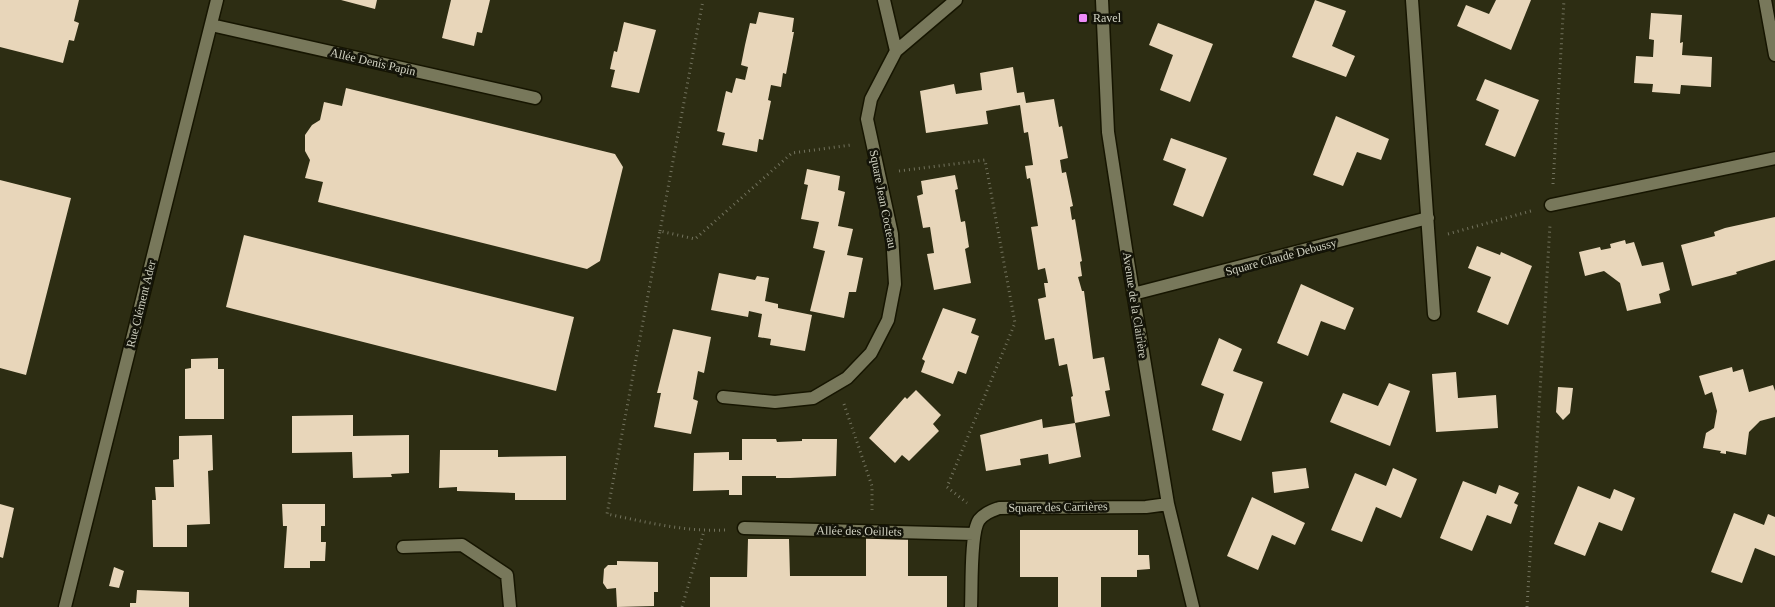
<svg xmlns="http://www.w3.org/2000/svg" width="1775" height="607" font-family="Georgia,serif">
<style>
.building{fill:#e8d6ba}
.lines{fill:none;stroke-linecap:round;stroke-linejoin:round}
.minor-casing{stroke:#161500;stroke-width:15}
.path{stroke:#73735e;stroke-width:3;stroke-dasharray:1 4;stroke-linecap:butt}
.minor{stroke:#78785b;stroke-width:12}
.poi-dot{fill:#ee8bf8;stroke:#141409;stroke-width:2}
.labels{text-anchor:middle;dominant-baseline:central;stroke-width:5;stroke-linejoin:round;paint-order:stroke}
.poi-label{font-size:12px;fill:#d3d4c4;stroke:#141409;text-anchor:start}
.street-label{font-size:12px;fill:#d3d4c4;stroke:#141409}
</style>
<rect width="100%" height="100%" fill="#2d2d13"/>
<path class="building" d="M0,0h79l-5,21 5,2 -5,18 -5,-1 -6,23 -63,-16z
M341,0h36l-2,9z
M451,0h39l-8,33 -5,-1 -3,14 -32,-8z
M1315,0l31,11 -14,35 23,10 -9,21 -54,-20z
M1496,0h35l-20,50 -54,-24 9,-21 23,9z
M759,12l35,6 -2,14h2l-8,42 -3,-1 -2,14 -10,-2 -3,15 3,1 -8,39 -4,-1 -2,13 -35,-7 3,-12 -8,-2 9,-40 6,2 4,-15 9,2 3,-13 -7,-2 4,-20 5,-22 6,1z
M1651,13l31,2 -2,28 3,-1 -1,13 30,2 -1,30 -30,-2 -1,9 -28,-2 1,-8 -19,-1 2,-27 17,1 1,-17 -5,-1z
M624,22l32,8 -17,63 -28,-6 4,-17 -5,-1 4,-18 3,1z
M1158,23l55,21 -23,58 -30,-12 13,-35 -24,-10z
M1013,67l4,26 7,-1 2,11 28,-4 5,28 3,-1 6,32 -8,2 2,13 4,-1 7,34 -3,1 2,13 3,-1 7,42 -2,1 2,14 -4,1 4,14h2l9,68 11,-2 6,33 -5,1 5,25 -35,7 6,34 -32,7 -1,-10 -28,5 1,6 -35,6 -6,-36 62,-16 1,9 32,-5 -4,-26 2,-1 -6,-32 -8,2 -5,-28 -9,2 -7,-41 8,-2 -2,-14h4l-3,-15 -7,2 -7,-43 7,-1 -8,-48 -3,1 -2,-13 8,-1 -5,-33 -4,1 -4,-28 -34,6 2,13 -62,9 -6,-42 34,-7 2,10 26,-4 -2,-17z
M1485,79l54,21 -24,57 -30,-12 14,-35 -23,-10z
M346,88l269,66 8,13 -23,94 -13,8 -269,-67 5,-20 -18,-4 5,-18 -5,-9v-16l7,-10 8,-5 4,-18 18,4z
M1336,116l53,23 -8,21 -24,-8 -14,34 -30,-11z
M1171,138l56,20 -24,59 -30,-12 13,-36 -23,-9z
M807,169l33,7 -2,14 7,2 -7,34 15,3 -6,26 16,3 -7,34h-7l-5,26 -34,-7 15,-60 -12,-3 6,-26 -18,-3 7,-34 -4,-1z
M955,175l3,14 -3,1 6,32 4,-1 4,26 -4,2 6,34 -37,7 -7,-36 7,-1 -4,-26 -7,1 -6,-32 6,-2 -2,-13z
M0,180l71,18 -45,177 -26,-7z
M1775,217v43l-39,12 1,2 -45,12 -11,-41 34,-9 -1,-4 11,-4z
M244,235l330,82 -18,74 -330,-84z
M1625,240l1,4 8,-2 8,24 21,-4 7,28 -11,4 2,9 -34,8 -7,-28 -16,-12 -19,5 -6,-24 21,-5 1,3 10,-2 -1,-4z
M1477,246l23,9 1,-3 31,14 -24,59 -31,-13 14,-35 -23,-9z
M719,273l36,7 2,-4 12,2 -4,23 13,3v4l34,7 -7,36 -35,-6 1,-6 -13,-2 4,-23 -13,-3 -1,6 -37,-7z
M1301,284l53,24 -9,22 -24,-9 -13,35 -31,-13z
M943,308l33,11 -5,14 8,3 -13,38 -8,-3 -5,13 -32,-12 4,-11 -3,-2z
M673,329l38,8 -7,36 -6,-2 -5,28 5,2 -7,33 -37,-7 7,-34h-4z
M1219,338l23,11 -9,22 30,11 -22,59 -29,-11 12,-36 -23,-9z
M218,358v11h6v50h-39v-50l6,-1v-9z
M1732,367l1,5 10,-3 6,23 24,-7 2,6v26l-15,4 -11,11 -3,23 -20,-4v3l-6,-1 1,-2 -18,-3 3,-15 8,-5 3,-17 -5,-19 -7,3 -6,-19z
M1456,372l2,26 38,-3 2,33 -62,4 -4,-58z
M1389,383l21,8 -20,55 -60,-24 13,-29 35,13z
M1558,387l15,1 -3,25 -7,7 -7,-8z
M916,390l25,25 -8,9 6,7 -30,30 -7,-6 -7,8 -26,-25 36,-41 2,2z
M353,415v21l56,-1v38l-18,1 1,3 -39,1 -1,-26 -60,1v-37z
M212,435l1,35 -5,1 2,53 -23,1v22h-34l-1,-47h4l-1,-13h19l-1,-27 6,-1v-23z
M742,439h34l1,3 25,-1v-2h35l-1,37 -46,2h-14v-2h-34v19h-13v-5l-36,1 1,-38 35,-1v8h13z
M440,450h58v7l68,-1v44h-51v-7l-58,-2v-4l-18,1z
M1306,468l3,20 -35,5 -2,-21z
M1393,468l24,11 -16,39 -25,-11 -14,35 -31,-12 24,-57 31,13z
M1463,481l33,13 3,-9 20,8 -5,10 4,2 -7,19 -24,-9 -15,36 -32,-13z
M1578,486l32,13 4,-10 21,9 -13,33 -23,-9 -14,34 -31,-12z
M1252,497l53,26 -10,22 -23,-10 -14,35 -31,-14z
M0,504l14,4 -11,50 -3,-1z
M282,504h43v22h-4v16h5l-1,19h-15v7h-26l3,-42h-4z
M1734,513l30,12 4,-11 7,3v39l-20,-8 -13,35 -31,-11z
M1020,530h118v25h11l1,14 -13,1v7h-36v30h-43v-30h-38z
M866,538h42v38h39v31h-237v-30h37l1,-38h41l1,37h76z
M617,561l41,1v30h-4v14l-37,1 -1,-19 -9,1 -4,-6 1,-14 4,-4h9z
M114,567l10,4 -5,17 -10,-2z
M137,590l52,2v15h-59v-4h6z"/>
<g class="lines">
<g class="minor-casing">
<path id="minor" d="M884,0l12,51
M1102,0l6,132 18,117 42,255 25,103
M1412,0l22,314
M1765,0l10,55
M211,25l324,73
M1551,205l224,-47
M1133,294l295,-76
M723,397l52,5 38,-4 34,-20 24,-25 17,-33 7,-36 -3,-50 -25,-115 4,-20 25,-48 60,-51
M744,528l230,6
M403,547l59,-2 45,30 3,32
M65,607l152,-607
M971,607c1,-19 -1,-74 8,-87 6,-7 12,-9 20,-12l147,-1 22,-3"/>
</g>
<path class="path" d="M899,171l86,-11 30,163 -68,164 20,16
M1553,184l11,-184
M660,231l43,-231
M1448,234l83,-23
M844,404l28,82v24
M725,530c-40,2 -79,-8 -118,-16l53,-283 35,8 97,-86 59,-8
M682,607l22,-76
M1527,607l23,-382"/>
<use href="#minor" class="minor"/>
</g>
<rect class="poi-dot" x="1078" y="13" width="10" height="10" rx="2.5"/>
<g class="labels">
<g class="poi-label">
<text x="1093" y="18">Ravel</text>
</g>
<g class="street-label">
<text transform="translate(373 62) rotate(13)">Allée Denis Papin</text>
<text transform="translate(883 199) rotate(79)">Square Jean Cocteau</text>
<text transform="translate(1281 257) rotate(-15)">Square Claude Debussy</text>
<text transform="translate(141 304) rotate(-76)">Rue Clément Ader</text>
<text transform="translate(1135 305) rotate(81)">Avenue de la Clairière</text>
<text transform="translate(1058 507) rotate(-1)">Square des Carrières</text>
<text transform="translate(859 531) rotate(1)">Allée des Oeillets</text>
</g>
</g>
</svg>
